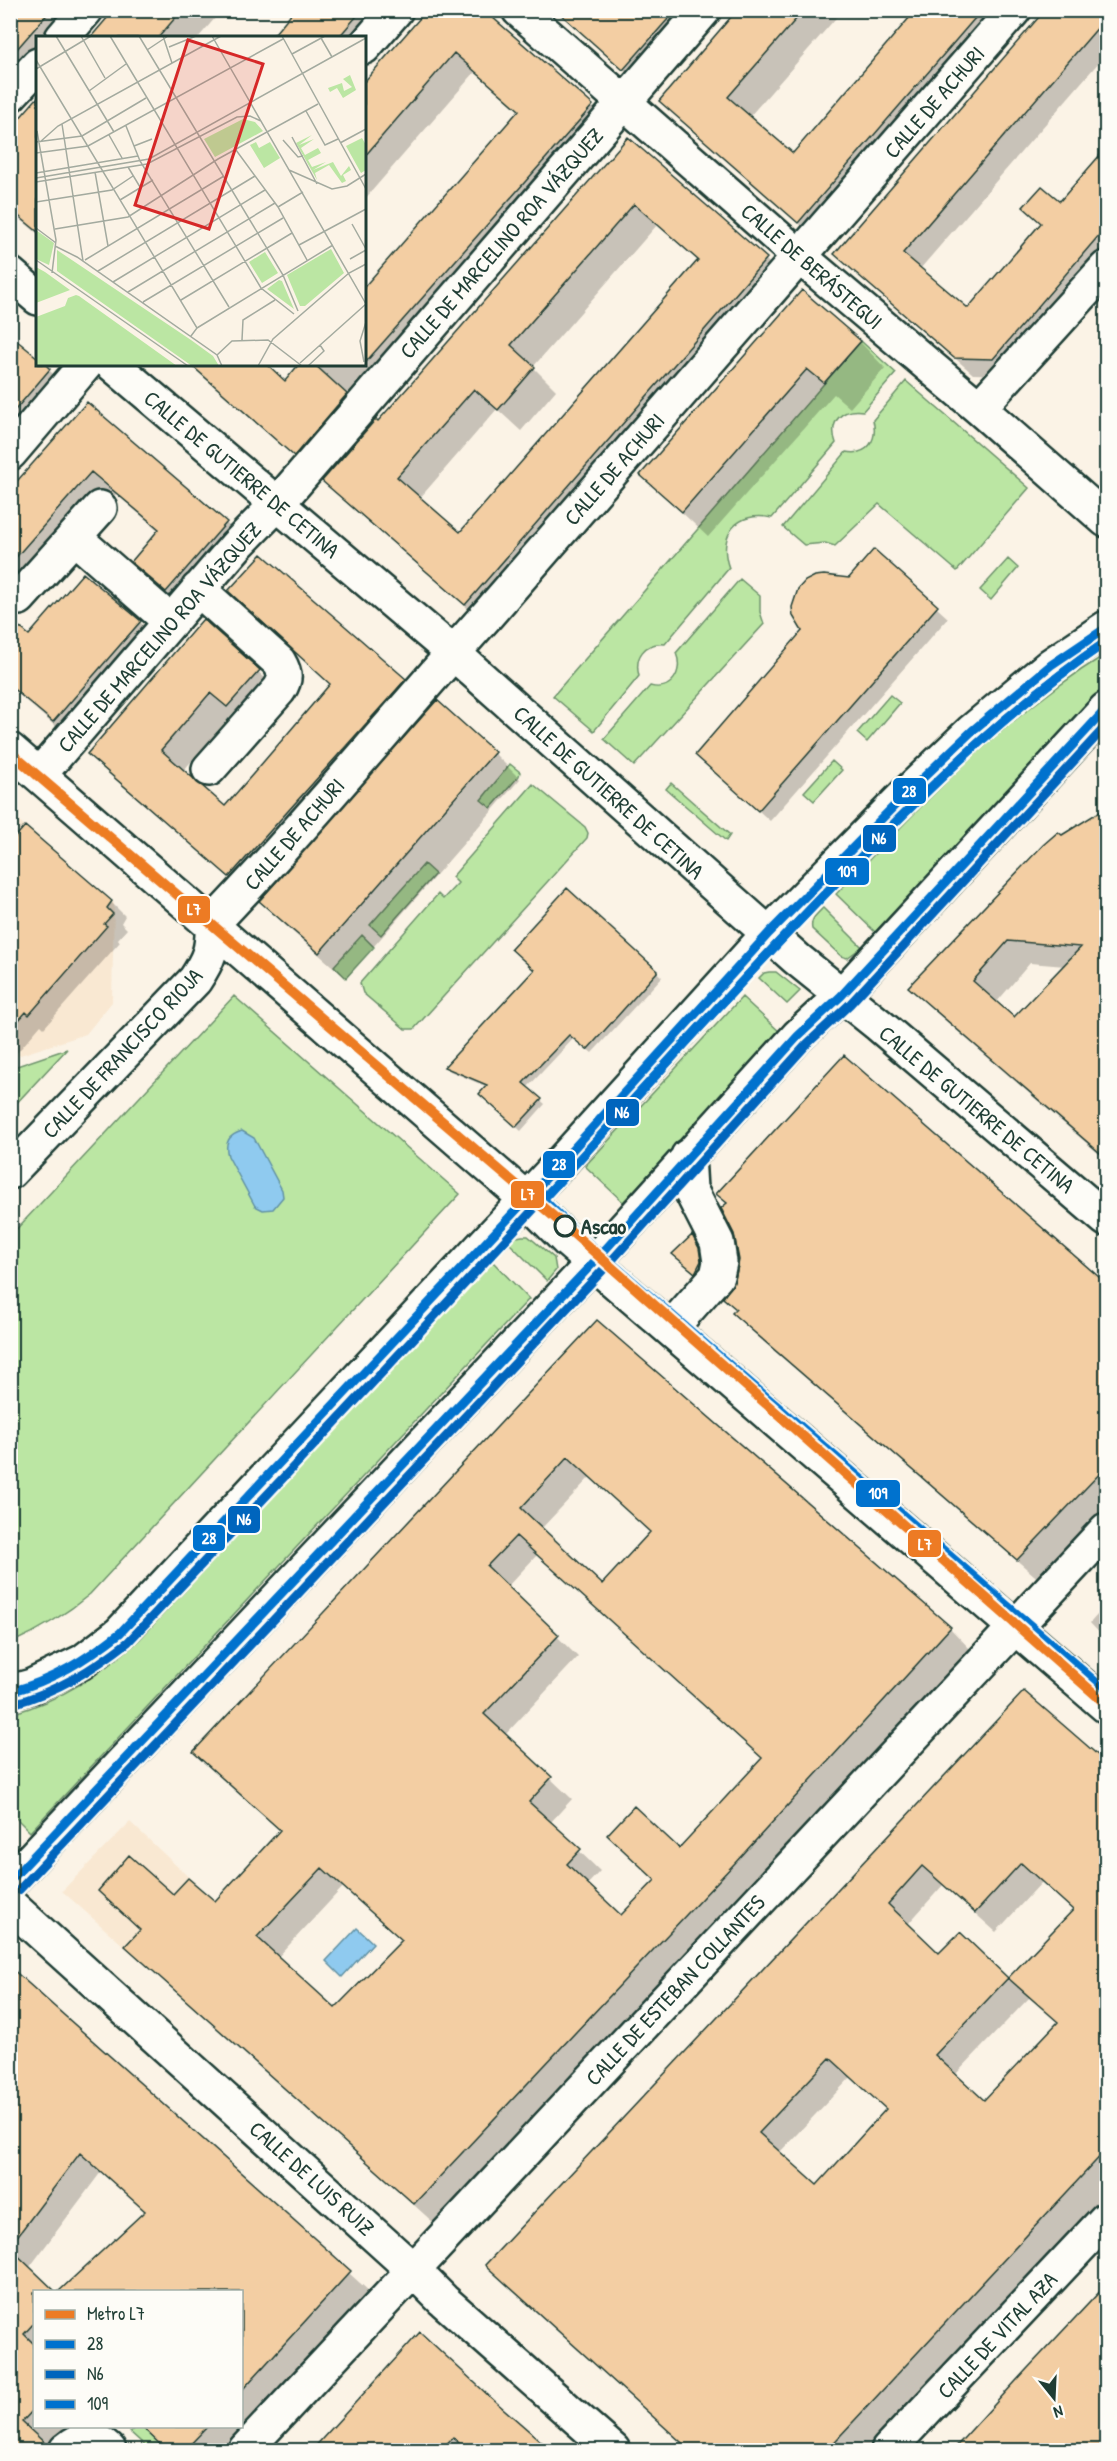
<svg xmlns="http://www.w3.org/2000/svg" width="1117" height="2461" font-family="'Patrick Hand',sans-serif">
<style>
.built{fill:#f9e8d2}
.green{fill:#bbe6a3;stroke:#6d926c;stroke-width:1.5}
.water{fill:#8fcaef;stroke:#6292a4;stroke-width:1.5}
.shadow{fill:#0003;fill-rule:evenodd}
.building{fill:#f3cea3;stroke:#1f3d34;stroke-width:1.5;fill-rule:evenodd}
.lines{fill:none;stroke-linecap:round;stroke-linejoin:round}
.minor-casing{stroke:#1f3d34;stroke-width:38}
.minor{stroke:#fdfcf7;stroke-width:33}
.bus-1-casing{stroke:#fdfcf7;stroke-width:14}
.bus-2-casing{stroke:#fdfcf7;stroke-width:14}
.bus-3-casing{stroke:#fdfcf7;stroke-width:14}
.bus-1{stroke:#0072ce;stroke-width:9}
.bus-2{stroke:#0065bd;stroke-width:9}
.bus-3{stroke:#0072ce;stroke-width:9}
.metro-1-casing{stroke:#fdfcf7;stroke-width:15}
.metro-1{stroke:#ed7b24;stroke-width:10}
.stop-dot{fill:#fdfcf7;stroke:#1f3d34;stroke-width:3}
.labels{text-anchor:middle;dominant-baseline:central;stroke-width:5;stroke-linejoin:round;paint-order:stroke}
.street-label{font-size:22px;fill:#1f3d34;stroke:#fdfcf7}
.stop-label{font-size:22px;font-weight:bold;fill:#1f3d34;stroke:#fdfcf7;text-anchor:start}
.inset-road{fill:none;stroke:#a3aa9f;stroke-width:1.5}
.view{fill:#d62828;fill-opacity:0.15;stroke:#d62828;stroke-width:3}
.inset-edge{fill:none;stroke:#1f3d34;stroke-width:3}
.line-badge{stroke:#fdfcf7;stroke-width:2}
.badge-label{font-size:16px;text-anchor:middle;font-weight:bold;fill:#fff}
</style>
<rect width="100%" height="100%" fill="#fbf3e6"/>
<filter id="ink" filterUnits="userSpaceOnUse"><feTurbulence type="fractalNoise" baseFrequency=".0167" numOctaves="2"/><feDisplacementMap in="SourceGraphic" scale="12" xChannelSelector="R" yChannelSelector="G"/><feConvolveMatrix kernelMatrix="1 2 1 2 8 2 1 2 1" color-interpolation-filters="sRGB"/></filter>
<g filter="url(#ink)">
<path class="built" d="M10,813l104,90 -2,99 -26,32 -75,24z
M130,1822l67,63 -64,69 -71,-63z"/>
<path class="green" d="M861,341l35,32 -33,38c-21,-3 -35,10 -27,32l-64,75c-35,-8 -55,17 -43,50l-64,76c-21,-2 -31,13 -26,32l-45,55 -41,-35z
M906,381l123,107 -72,83 -78,-67 -44,42 -10,-3 -21,2 -21,-18 63,-75c22,4 32,-12 27,-32z
M1008,559l10,9 -27,32 -11,-10z
M740,579l20,17v16l4,12 -130,142 -30,-27 46,-53c21,6 34,-14 26,-33z
M1106,654v31l-231,247 -39,-38c84,-87 166,-176 270,-240z
M890,695l10,8 -33,39 -10,-9z
M832,761l10,9 -28,31 -10,-9z
M510,764l10,8 -1,4 -28,32 -10,-8z
M671,783l59,52 -4,6 -60,-52z
M533,784l52,43 3,6 -1,5 -173,191h-9l-42,-36 -3,-10 78,-89 5,5 15,-16 -6,-6z
M424,864l11,10 -54,61 -11,-10z
M823,908l39,39 -15,11 -6,-2 -29,-27c-2,-10 4,-14 11,-21z
M362,935l12,12 -28,31 -12,-12z
M769,972h7l24,19 -13,13 -28,-26 5,-5z
M234,996l226,198 -370,400c-25,21 -50,36 -79,49v-408z
M742,997l39,36 -158,169 -38,-36z
M67,1049l-56,60v-41z
M522,1236h6l26,22 2,12 -9,11 -38,-38 3,-5z
M493,1262l36,37 -499,533 -19,-19v-99c53,-15 88,-39 129,-75z
M136,2427h6l22,20 -4,3h-10l-20,-18z"/>
<path class="water" d="M242,1131l12,7 28,52 1,7 -10,12 -10,1 -8,-4 -27,-50c-4,-14 1,-21 14,-25z
M357,1928l16,15 -31,34 -16,-16z"/>
<path class="shadow" d="M10,10h80l-23,28h-29v33l-28,31z
M116,10h106l-24,28h-105z
M296,10h106l-38,28h-91z
M428,10l164,96 20,21 -297,348 -126,-111h75l21,19 16,-19h63v-79l2,2 153,-176 -44,-39 -111,128v-117z
M555,10h155l-67,77z
M740,10h103l-94,107 44,38 116,-134 -11,-11h123l-201,232 -159,-141z
M1106,10v44l-186,215 48,41 138,-160v113l-96,112 -37,-1 -137,-120z
M38,101v133l-28,-24v-79z
M628,139l138,121 22,21 -300,345 -142,-124 -22,-21 54,-58zM657,225l42,37 -239,272 -41,-35 78,-90 24,22 35,-41 -23,-23z
M802,292l58,50 25,26 -35,40 -16,-14 -126,143 -66,-62z
M10,337l28,27h5l30,30 -63,73z
M87,404l139,119 24,24 -60,68 -57,-53 26,-31 -43,-37 -106,121v-123z
M874,551l74,67 -178,203 -73,-66z
M10,621l20,16 110,-15 24,23 -87,100 -67,-58z
M203,621l78,72 -31,35 -17,-15 -50,58 42,37 106,-123 74,-5 22,22 -174,195 -142,-121 -22,-22z
M494,753l26,26 -174,199 -59,-51 -26,-26z
M1106,810v350l-174,-151 -22,-22 151,-151zM1030,963l35,3 -50,53 -19,-16z
M567,890l95,87 -70,76 -18,-15 -47,50 18,16 -24,27 -40,-37 6,-7 -37,-16 -4,-4 90,-97z
M111,902l14,14 -4,7 6,6 -9,10 2,3 -76,86 -3,-3 -31,36v-153z
M692,1237l11,17 1,18 -4,4 -21,-18z
M740,1260l366,25v229l-64,68 -285,-246 -23,-23 3,-4v-28z
M597,1322l353,306 20,21 -215,234 -320,341 -308,-278 46,-49 42,6 66,-72 -65,-59zM590,1477l61,56 -49,53 -61,-57zM537,1555l226,204 -84,91 -23,31 -35,36 -34,-32 13,-14 -50,-48 22,-24 -67,-64 73,-78 -71,-70zM343,1887l60,54 -68,69 -58,-52z
M1106,1605v35l-16,-17z
M1024,1693l82,72v427l-242,258h-172l-205,-185zM1042,1882l32,29 -66,69 -48,-46 -21,21 -31,-31 35,-39 53,47zM1030,1997l29,26 -75,79 -29,-27zM851,2077l36,33 -70,77 -38,-34z
M10,1969l360,323 -147,158h-55l-24,-24h98v-134l-141,-120 -72,96 5,24v134h68l-23,24h-69z
M420,2334l128,116h-235z"/>
<path class="building" d="M10,10h41l-41,47z
M114,10h68l-24,28h-68z
M294,10h68l-24,28h-67z
M427,10h57l109,95 -229,259v-77l155,-177 -65,-57 -90,104v-75z
M556,10h120l-53,60z
M737,10h67l-76,87 65,56 123,-143h66l-184,213 -139,-122z
M1045,10h62v7l-204,236 65,55 73,-85 -18,-16 19,-21 18,15 47,-54v79l-114,133 -39,-1 -120,-104z
M38,97v135l-28,-23v-80z
M628,137l139,121 -302,347 -143,-124 54,-62 2,2 33,-37zM634,204l64,56 -238,272 -63,-55 77,-88 24,21 37,-43 -24,-22z
M802,290l59,51 -37,42 -17,-14 -125,143 -42,-37z
M10,335l28,23v6h7l5,5 -40,47z
M190,364h77l18,17 14,-17h15l33,30 -53,62z
M87,402l140,120 -61,70 -35,-30 28,-33 -68,-57 -81,92v-75z
M874,549l64,57 -180,205 -63,-56 107,-124 -9,-15 -1,-9 6,-18 7,-8 10,-5 9,-1 25,3z
M262,554l144,125 -177,198 -142,-123 116,-135 57,51 -33,37 -17,-14 -49,57 64,56 28,-32 77,-90 -102,-93z
M83,573l58,48 -88,101 -43,-36v-67l19,16z
M437,700l58,52 -176,201 -60,-52z
M1107,807v352l-199,-172 135,-142 15,-13 4,3zM1008,941l73,6 -67,70 -41,-36z
M25,826l87,75 -5,7 6,6 -9,10 3,2 -78,89 -3,-3 -16,18v-187z
M567,888l91,83 -71,79 -18,-15 -46,48 19,16 -26,28 -37,-33 8,-9 -43,-18 90,-97 -23,-21z
M844,1055l263,229v182l-90,94 -285,-247 4,-4 -13,-11 12,-18 4,-20 -5,-26 -13,-26 6,-5 -11,-9z
M692,1235l7,13 2,13 -6,12 -23,-19z
M597,1320l354,307 -216,236 -321,341 -289,-258 15,-16 -42,-39 31,-36 44,39 15,-16 27,23 65,-71 -87,-78zM568,1457l82,75 -48,52 -81,-76zM516,1536l246,222 -83,90 -45,-42 -27,29 48,45 -34,35 -54,-51 14,-15 -52,-47 23,-25 -68,-63 75,-79 -72,-69zM322,1868l80,72 -67,68 -78,-71z
M1024,1691l83,72v386l-281,302h-135l-206,-186zM1021,1863l52,47 -65,68 -48,-46 -21,21 -51,-49 34,-38 53,47zM1008,1978l50,44 -74,78 -49,-45zM830,2058l56,51 -69,76 -58,-52z
M10,1967l341,304 -109,119v-98h-184l87,-81 -65,-58 -70,93z
M10,2248l46,44h-22v31l-10,11 10,10v65l-12,13 26,24v5h-38z
M1107,2284v167h-155l75,-82z
M420,2332l69,64 63,55h-85l-14,-14 -13,14h-129z
M142,2427h65l-23,24h-17z"/>
<g class="lines">
<g class="minor-casing">
<path id="minor" d="M519,10l280,246 180,152 127,112
M62,38l24,-28
M364,47l32,-37
M10,95l28,-30
M10,274l28,24
M112,364l340,288 345,307 82,66 227,194
M979,408l127,-140
M10,453l76,-89
M74,537l97,85
M198,589l81,73c7,12 7,17 0,28l-70,79
M19,598l81,-90
M10,750l516,449 42,42 538,465
M39,775l197,-229 42,-43 426,-493
M212,924c96,-100 184,-208 277,-311l525,-603
M10,1172l185,-192c14,-21 18,-31 17,-56
M671,1328l46,-52 3,-14 -3,-20 -27,-53 -2,-33
M10,1692l22,-6 50,-24 38,-29 444,-474 205,-226 134,-136 69,-66 79,-66 55,-37
M10,1882l584,-620 204,-226 43,-40 265,-287
M10,1905l402,364 31,31 170,150
M66,2450c16,-14 29,-14 43,0
M245,2450l861,-920
M888,2450l218,-231"/>
</g>
<use href="#minor" class="minor"/>
<g class="bus-1-casing">
<path id="bus-1" d="M10,1692c44,-12 75,-32 110,-59l444,-474 205,-226 134,-136 69,-66 79,-66 55,-37
M10,1881l584,-619 204,-226 43,-40 265,-287"/>
</g>
<g class="bus-2-casing">
<path id="bus-2" d="M13,1704c45,-13 79,-34 115,-62 165,-174 329,-348 490,-525 81,-89 161,-177 245,-262 76,-78 153,-152 243,-213
M19,1890l584,-620 204,-226 43,-40 256,-278"/>
</g>
<g class="bus-3-casing">
<path id="bus-3" d="M1106,642c-93,63 -172,141 -251,221 -107,109 -209,223 -312,336l33,33 530,459"/>
</g>
<use href="#bus-1" class="bus-1"/>
<use href="#bus-2" class="bus-2"/>
<use href="#bus-3" class="bus-3"/>
<g class="metro-1-casing">
<path id="metro-1" d="M10,752l556,475 540,477"/>
</g>
<use href="#metro-1" class="metro-1"/>
</g>
</g>
<circle class="stop-dot" cx="565" cy="1226" r="10"/>
<g class="labels">
<g class="street-label">
<text transform="translate(934 102) rotate(-49)">CALLE DE ACHURI</text>
<text transform="translate(501 243) rotate(-49)">CALLE DE MARCELINO ROA VÁZQUEZ</text>
<text transform="translate(812 266) rotate(41)">CALLE DE BERÁSTEGUI</text>
<text transform="translate(614 469) rotate(-49)">CALLE DE ACHURI</text>
<text transform="translate(242 474) rotate(40)">CALLE DE GUTIERRE DE CETINA</text>
<text transform="translate(159 637) rotate(-49)">CALLE DE MARCELINO ROA VÁZQUEZ</text>
<text transform="translate(609 792) rotate(42)">CALLE DE GUTIERRE DE CETINA</text>
<text transform="translate(294 834) rotate(-49)">CALLE DE ACHURI</text>
<text transform="translate(122 1053) rotate(-47)">CALLE DE FRANCISCO RIOJA</text>
<text transform="translate(977 1109) rotate(40)">CALLE DE GUTIERRE DE CETINA</text>
<text transform="translate(675 1990) rotate(-47)">CALLE DE ESTEBAN COLLANTES</text>
<text transform="translate(312 2178) rotate(42)">CALLE DE LUIS RUIZ</text>
<text transform="translate(997 2335) rotate(-47)">CALLE DE VITAL AZA</text>
</g>
<g class="stop-label">
<text x="581" y="1226">Ascao</text>
</g>
</g>
<g transform="translate(36 36)">
<rect width="330" height="330" fill="#fbf3e6"/>
<path d="M314,39l6,15 -13,8 -6,-10 -7,4 -2,-4 14,-5 2,8 8,-4 -9,-8zM207,83l12,3 8,9 -48,26 -11,-18zM276,99l-13,10 15,-6 -13,9 4,7 13,-7 3,5 -13,7 4,7 14,-5 -13,8 20,-8 8,14 8,-10 2,4 -8,5 3,6 -4,2 -13,-18 -14,8 2,7 -21,-37zM326,102l4,7v25l-5,3 -15,-27zM220,106l3,6 11,-6 10,16 -16,10 -14,-23zM0,194l18,13 -5,22 -13,-6zM295,213l13,24 -39,33h-5l-13,-31zM21,214l134,90 22,16 6,10h-27l-135,-95zM229,216l13,21 -16,10 -13,-21zM0,231l9,5 25,18 -34,13zM243,244l3,1 12,28 -27,-20zM40,259l3,1 98,70h-141v-49l29,-11 3,-8z" fill="#bbe6a3"/>
<path class="inset-road" d="M20,0l58,96M45,0l24,42M74,0l151,252 33,26M103,0l144,239 15,36M127,0l9,27M176,0l154,268M246,0l84,153M285,2l11,19M133,11l27,-11M111,14l21,-14M256,18l33,-18M0,24l161,268 -6,8M0,33l55,-33M53,55l37,-27M270,75l19,34 13,-6M26,88l21,137M90,90l14,35 89,146M1,95l19,109 -4,33M73,99l13,23M256,101l25,47M247,104l15,17 5,-1M0,106l46,-6 64,-38M4,106l18,-16 163,-90M304,107l26,-14M98,110l18,-7M200,114l42,57 29,53M0,117l52,-7 195,-107M92,131l12,20M253,134l43,19 15,-3 19,-12M59,136l13,74M0,137l102,-17M0,142l113,-19 217,-121M0,146l111,-18 90,-47 13,-1 11,5M84,164l33,-20M0,166l76,-12 21,-14M242,171l25,-15M316,188l14,25M0,192l20,15M19,193l73,-12 90,-58 100,-55M263,209l67,-36M19,210l22,11 140,98 5,11M314,223l16,-9M0,224l152,106M49,224l139,-84M62,235l157,-95M77,246l152,-92M92,256l147,-89M145,264l111,-67M107,266l140,-84M161,292l136,-83M206,304l1,-20 32,-20M181,319l15,-14 36,-1 34,26M328,326l-4,-21 6,-19M264,327l66,-59M222,330l15,-27 76,-66 17,-9M272,330l16,-15 -4,-6"/>
<path class="view" d="M152,4l75,24 -54,165 -74,-24z"/>
<rect width="330" height="330" class="inset-edge"/>
</g>
<g class="line-badge">
<rect x="892" y="777" width="35" height="28" rx="6" fill="#0072ce"/>
<rect x="862" y="824" width="35" height="29" rx="6" fill="#0065bd"/>
<rect x="824" y="857" width="46" height="29" rx="6" fill="#0072ce"/>
<rect x="177" y="895" width="34" height="29" rx="6" fill="#ed7b24"/>
<rect x="605" y="1098" width="35" height="29" rx="6" fill="#0065bd"/>
<rect x="542" y="1150" width="34" height="29" rx="6" fill="#0072ce"/>
<rect x="510" y="1180" width="35" height="29" rx="6" fill="#ed7b24"/>
<rect x="855" y="1479" width="46" height="29" rx="6" fill="#0072ce"/>
<rect x="227" y="1505" width="34" height="29" rx="6" fill="#0065bd"/>
<rect x="192" y="1524" width="34" height="28" rx="6" fill="#0072ce"/>
<rect x="907" y="1529" width="35" height="29" rx="6" fill="#ed7b24"/>
</g>
<g class="badge-label">
<text x="909" y="797">28</text>
<text x="879" y="844">N6</text>
<text x="847" y="877">109</text>
<text x="194" y="915">L7</text>
<text x="622" y="1118">N6</text>
<text x="559" y="1170">28</text>
<text x="528" y="1200">L7</text>
<text x="878" y="1499">109</text>
<text x="244" y="1525">N6</text>
<text x="209" y="1544">28</text>
<text x="925" y="1550">L7</text>
</g>
<rect width="1117" height="2461" fill="none" stroke="#fdfcf7" stroke-width="36"/>
<rect x="18" y="18" width="1081" height="2425" fill="none" stroke="#1f3d34" stroke-width="2" filter="url(#ink)"/>
<rect x="33" y="2290" width="210" height="138" fill="#fdfcf7" stroke="#a4b0a9" stroke-width="1.5"/>
<rect x="45" y="2310" width="30" height="9" fill="#ed7b24" stroke="#a4b0a9" stroke-width="1.5"/>
<text x="87" y="2320" font-size="18" fill="#1f3d34">Metro L7</text>
<rect x="45" y="2340" width="30" height="9" fill="#0072ce" stroke="#a4b0a9" stroke-width="1.5"/>
<text x="87" y="2350" font-size="18" fill="#1f3d34">28</text>
<rect x="45" y="2370" width="30" height="9" fill="#0065bd" stroke="#a4b0a9" stroke-width="1.5"/>
<text x="87" y="2380" font-size="18" fill="#1f3d34">N6</text>
<rect x="45" y="2400" width="30" height="9" fill="#0072ce" stroke="#a4b0a9" stroke-width="1.5"/>
<text x="87" y="2410" font-size="18" fill="#1f3d34">109</text>
<g transform="translate(1054 2398) rotate(162)" stroke="#fdfcf7" stroke-width="4.5" paint-order="stroke">
<path d="M0-4.5L10 22L0 15L-10 22Z" fill="#1f3d34"/>
<text y="-9" font-size="16" font-weight="bold" text-anchor="middle" fill="#1f3d34">N</text>
</g>
</svg>
